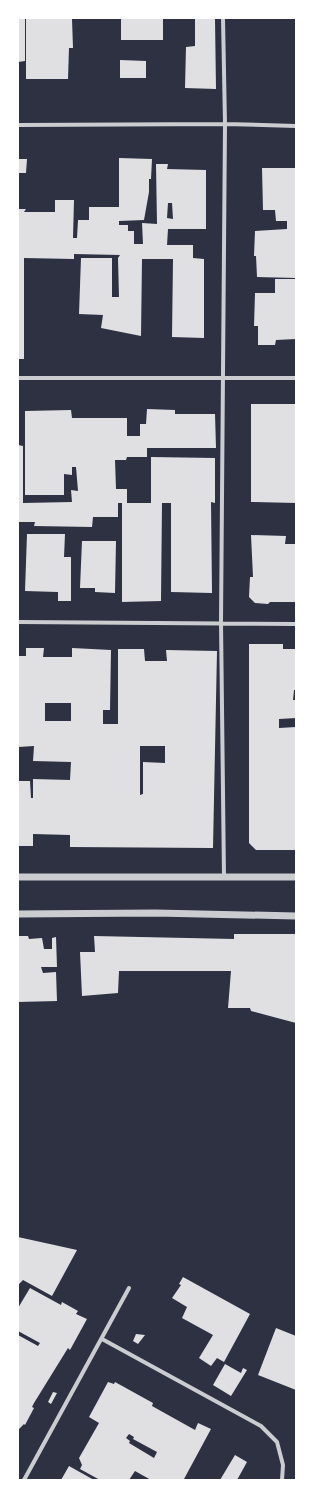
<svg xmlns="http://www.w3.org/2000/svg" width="314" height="1498" font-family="Manrope,sans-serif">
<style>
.building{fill:#e0e0e3;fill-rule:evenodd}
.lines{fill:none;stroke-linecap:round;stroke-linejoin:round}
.minor{stroke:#caccd0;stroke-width:4}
.tertiary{stroke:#caccd0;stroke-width:7}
</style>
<rect width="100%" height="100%" fill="#2d3142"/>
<path class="building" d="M18,18h7v43l-7,1z
M121,18h42v22h-42z
M26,19h46l1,29h-4l-1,31h-42z
M195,19h20l1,70 -31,-1 1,-41 9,-1z
M120,60l26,1v17h-26z
M119,158l33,1 -1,20h-2v13l-5,28 -25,1v4h9v6h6v13h9l-1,-21 15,1 -1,-60h12l-1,5 39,1v59h-38l-1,16h26v13l11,1v79l-32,-1 1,-78h-31l-1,77 -40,-8 2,-13 -24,-1 2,-56h31v39h7l-1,-39 2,-3 -46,-1v5l-50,-1v101h-6v-150h8l-2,3h31v-12h19l-1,38h4l1,-18h11v-13h30zM168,203h4l1,16 -6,-1z
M18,159h9l-1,14h-8z
M262,168h34v110l-39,-1 -1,-21h-2l1,-25 32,-2v-8h-11l-1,-11h-12z
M275,279h20l1,60 -20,1 -1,5h-17v-19h-4l1,-33h20z
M251,404h45v99l-45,-1z
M147,409l28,1v4h40l1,34h-69v9h-20l-1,3h-11l1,29h11v14h24v-46l64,1v45l-4,-1 1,91 -41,-1v-89h-9l-1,98 -39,1v-99h-4v14h-25l-1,10 -58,-1 1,-4h-17v-77l5,1v57l49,-1 -1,-12 7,1 -2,-24h-4v8l-8,-1v21h-39v-84l46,-1 1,8h55v18h13v-12h6z
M27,534h38l-1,23h7v44h-13v-9l-33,-1z
M251,535l35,1 -1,8h11v58h-26l-2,2 -13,-1 -6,-6 1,-20h3z
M82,541h34l-1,52 -20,-1v-4h-15z
M249,644h34v5h13v41h-2l-1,10h3v18l-17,1v9l17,-1v123h-40l-7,-7z
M26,648h18l-1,9h29v-9l39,2 -1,60h-7v14h15v-75h26l1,12h22l-1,-11 51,1 -4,197 -143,-1v-12l-37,-1v12h-15v-65h12l1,17h2v-19l37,1 1,-18 -38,-1 1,-15 -16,1v-91h8zM45,703h26v18h-26zM140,746h25v17l-22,-1v32l-3,1z
M234,934h62v89l-45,-12 -1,-3h-22l3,-37h-112l-1,22 -36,3 -2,-44h15l-1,-16 140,3z
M18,936h10l1,3 13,-1 2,11h8v-11l4,-1 1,30h-16l2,6 13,-1 1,29 -39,1z
M18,1237l59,13 -25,46 -29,-16 -5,5z
M183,1277l67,37 -26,48 -7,-4 -6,8 -12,-8 14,-23 -31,-17 5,-11 -15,-9 9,-13 -2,-1z
M30,1288l31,17 1,-3 16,9 -2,3 11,5 -17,31 -2,-2 -34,55 -2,4 2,1 -9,17 -1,-1 -6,6v-95l20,11 2,-3 -22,-12v-23z
M276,1328l20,8v54l-38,-15z
M136,1334l9,1 -7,9 -5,-3z
M225,1364l16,9 2,-5 4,2 -16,26 -18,-11z
M108,1382l6,2 1,-2 38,21 -1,3 43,24 3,-7 13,6 -27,50 2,1h-35l-16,-9 -6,9h-29l-20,-11 2,-4 -3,-7 20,-35 -10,-6zM129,1434l5,3 -1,2 24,13 -3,6 -25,-15 1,-2 -4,-3z
M53,1392l4,1 -6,11 -3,-2z
M235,1455l12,7 -10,18h-17z
M69,1466l25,14h-33z"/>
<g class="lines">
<path class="minor" d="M223,18l2,106 -4,498 3,255
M18,125l207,-1 71,2
M18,378h278
M18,622l278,2
M102,1339l159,87 16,16 6,23 -1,15
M24,1480l105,-192"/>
<path class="tertiary" d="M18,877h278
M18,914l138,-1 140,3"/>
</g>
<rect width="314" height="1498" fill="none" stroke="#ffffff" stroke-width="38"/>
</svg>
